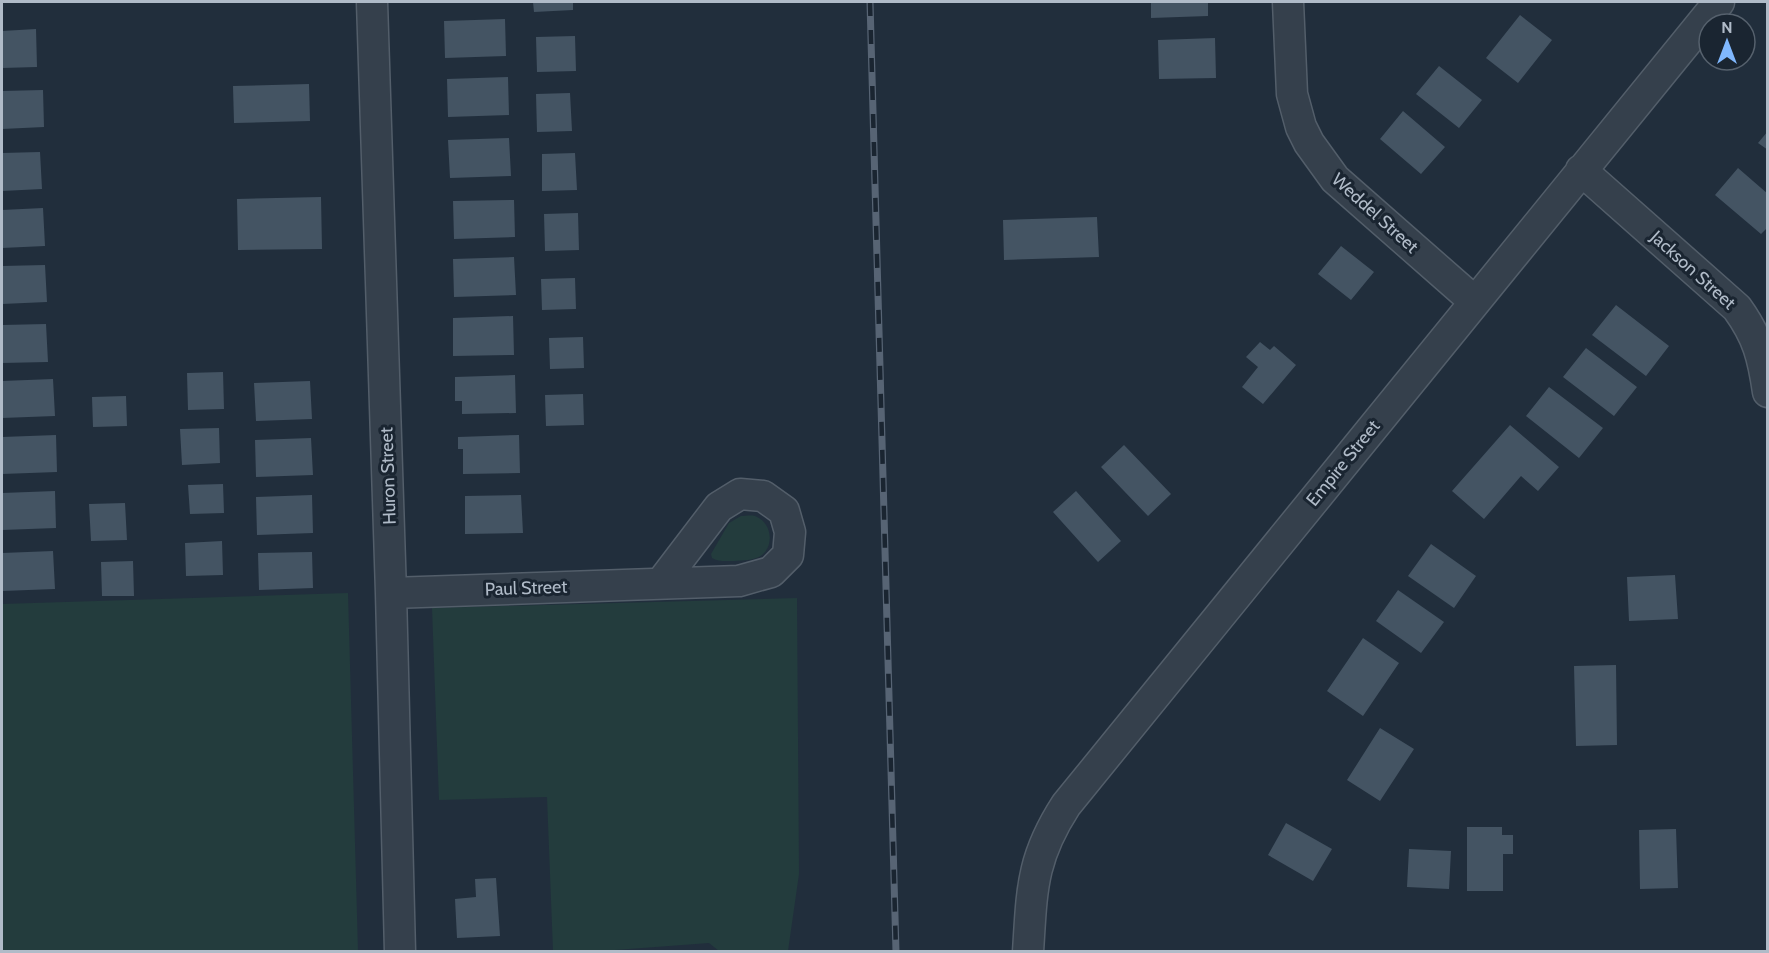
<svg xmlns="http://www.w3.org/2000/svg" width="1769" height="953" font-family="Cabin,sans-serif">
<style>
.green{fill:#233c3d}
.building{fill:#445463}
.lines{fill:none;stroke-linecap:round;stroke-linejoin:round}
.minor-casing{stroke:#535e6a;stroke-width:33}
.minor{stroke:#35404c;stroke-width:30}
.rail-casing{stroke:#576474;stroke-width:7}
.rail{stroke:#1a2531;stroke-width:4.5;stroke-dasharray:14;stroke-linecap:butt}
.labels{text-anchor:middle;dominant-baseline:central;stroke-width:6;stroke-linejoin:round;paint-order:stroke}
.street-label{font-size:18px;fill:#b0bbc8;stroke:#1a2531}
</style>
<rect width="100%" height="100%" fill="#212e3c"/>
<path class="green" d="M741,516c4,0 10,-1 14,0 16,6 20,28 7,39 -8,6 -19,5 -28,6 -8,0 -16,1 -22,-3l-1,-4 18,-31z
M348,593l10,358h-356v-347z
M797,598l2,276 -11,77h-69l-10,-8 -107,8h-49l-6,-154 -108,3 -7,-192z"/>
<path class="building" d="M533,2h40v8l-39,2z
M1151,2h57v14l-57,2z
M1520,15l32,25 -34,43 -32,-25z
M505,19l1,37 -61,2 -1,-37z
M36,29l1,38 -35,1v-37z
M575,36l1,35 -39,1 -1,-35z
M1215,38l1,40 -57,1 -1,-39z
M1439,66l43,34 -23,28 -43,-34z
M508,77l1,38 -61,2 -1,-38z
M309,84l1,37 -76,2 -1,-37z
M43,90l1,37 -42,2v-38z
M570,93l2,38 -35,1 -1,-38z
M1403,111l42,36 -24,27 -41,-35z
M1768,131v19l-10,-7z
M509,138l2,38 -61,2 -2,-38z
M40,152l2,37 -40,2v-38z
M575,153l2,37 -35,1v-37z
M1738,168l30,26v33l-7,7 -46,-39z
M321,197l1,52 -84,1 -1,-51z
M514,200l1,37 -61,2 -1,-38z
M43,208l2,38 -43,2v-38z
M578,213l1,37 -34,1 -1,-37z
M1097,217l2,40 -95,3 -1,-40z
M1341,246l33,26 -23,28 -33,-26z
M514,257l2,38 -62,2 -1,-38z
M45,265l2,37 -45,2v-38z
M575,278l1,31 -34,1 -1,-31z
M1616,305l53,41 -23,30 -54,-41z
M513,316l1,39 -61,1v-38z
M46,324l2,38 -46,1v-38z
M583,337l1,31 -34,1 -1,-31z
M1260,342l10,8 4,-4 22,19 -33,39 -21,-17 16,-20 -12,-10z
M1586,348l51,39 -23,29 -51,-39z
M223,372l1,37 -36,1 -1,-37z
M515,375l1,38 -54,1v-13h-7v-24z
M53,379l2,37 -53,2v-37z
M310,381l2,38 -56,2 -2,-38z
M1549,387l54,41 -24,30 -53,-42z
M583,394l1,31 -38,1 -1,-31z
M126,396l1,30 -34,1 -1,-30z
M1510,425l49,42 -21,24 -17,-15 -37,43 -32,-28z
M219,428l1,35 -38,2 -2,-36z
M56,435l1,37 -55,2v-37z
M519,435l1,38 -57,1v-25h-5v-12z
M311,438l2,37 -57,2 -1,-37z
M1124,445l47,49 -23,22 -47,-49z
M223,484l1,29 -34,1 -2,-29z
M55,491l1,37 -54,2v-37z
M1076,491l45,50 -23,21 -45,-50z
M312,495l1,38 -56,2 -1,-38z
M521,495l2,38 -58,1v-38z
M125,503l2,37 -36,1 -2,-37z
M222,541l1,34 -37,1 -1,-33z
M1431,544l45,32 -22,32 -46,-32z
M53,551l2,38 -53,2v-38z
M312,552l1,36 -54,2 -1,-37z
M133,561l1,35h-32l-1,-34z
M1675,575l3,44 -49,2 -2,-44z
M1398,590l46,32 -23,31 -45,-32z
M1363,638l36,25 -36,53 -36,-25z
M1616,665l1,80 -41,1 -2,-80z
M1380,728l34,21 -34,52 -33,-21z
M1286,823l46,26 -19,32 -45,-26z
M1467,827h35v8h11v19h-10v37h-36z
M1676,829l2,59 -38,1 -1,-59z
M1409,849l42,2 -2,38 -42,-2z
M496,878l4,58 -43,2 -2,-39 21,-2 -1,-18z"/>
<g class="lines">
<g class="minor-casing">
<path id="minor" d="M372,2l19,591 9,359
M1288,2l4,92 9,33 8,16 26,36 139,122
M1581,170l156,138c21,29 26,49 31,84
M391,593l348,-12 32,-9 17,-17 2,-23 -6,-21 -21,-15 -23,-2 -21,13 -58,76
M1028,952c4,-62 3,-93 38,-147l653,-803"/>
</g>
<use href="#minor" class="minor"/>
<g class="rail-casing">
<path id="rail" d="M870,2l26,950"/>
</g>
<use href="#rail" class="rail"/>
</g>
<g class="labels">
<g class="street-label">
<text transform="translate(1375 213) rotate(42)">Weddel Street</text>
<text transform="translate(1693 270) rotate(42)">Jackson Street</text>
<text transform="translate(1343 463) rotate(-51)">Empire Street</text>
<text transform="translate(388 476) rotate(-92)">Huron Street</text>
<text transform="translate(526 588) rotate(-2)">Paul Street</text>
</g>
</g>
<rect width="1769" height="953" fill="none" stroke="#b0bbc8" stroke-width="6"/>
<g transform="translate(1727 42)"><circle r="28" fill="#1a2531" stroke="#56616d" stroke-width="1.5"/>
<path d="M0-4.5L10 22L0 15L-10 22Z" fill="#80b8fe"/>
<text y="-9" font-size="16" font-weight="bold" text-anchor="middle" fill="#b0bbc8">N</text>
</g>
</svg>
